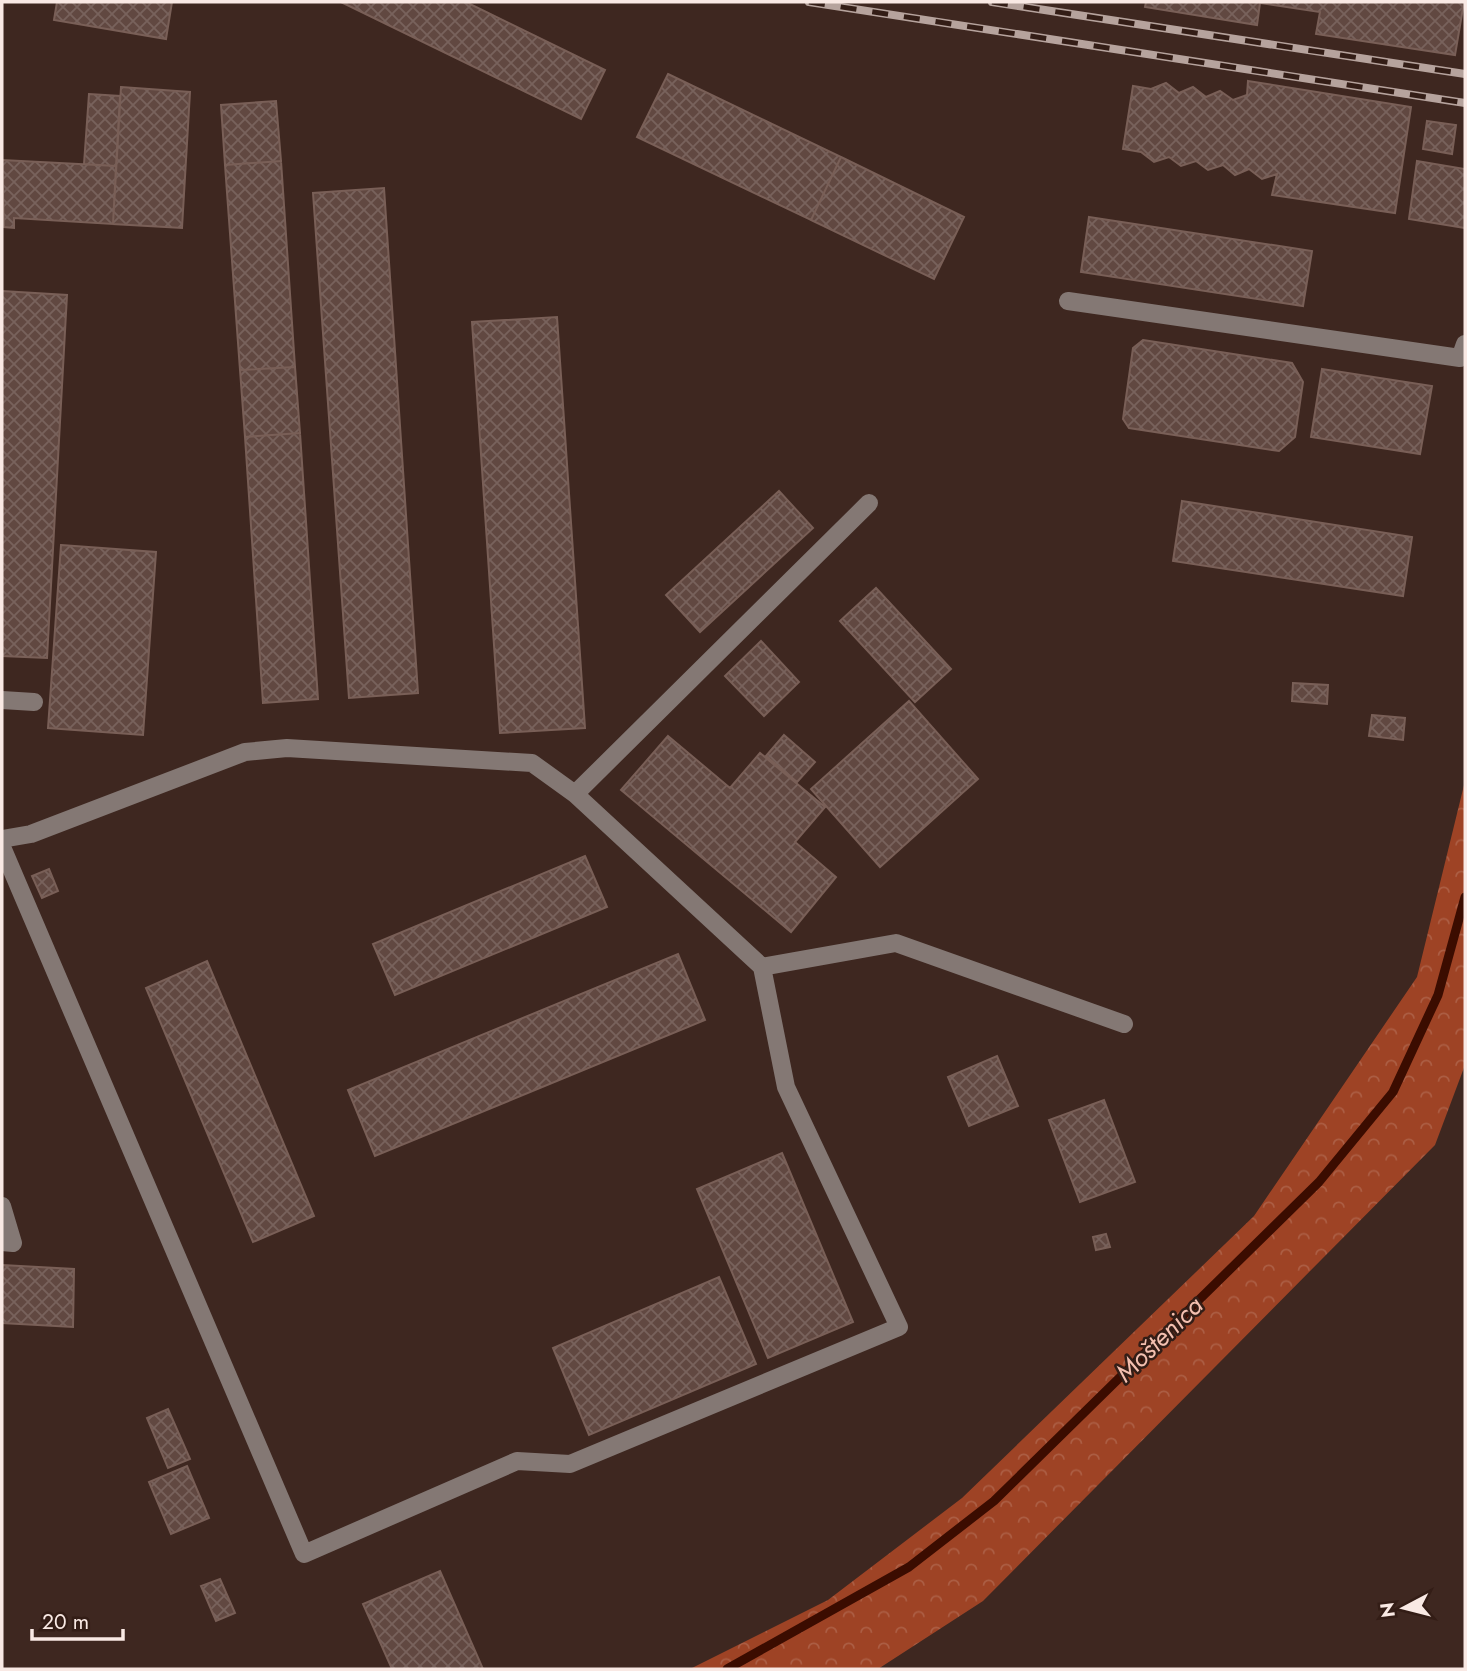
<svg xmlns="http://www.w3.org/2000/svg" width="1467" height="1671" font-family="Jost,sans-serif">
<style>
.forest{fill:url(#forest-crowns)}
.lines{fill:none;stroke-linecap:round;stroke-linejoin:round}
.stream{stroke:#3b0c00;stroke-width:9}
.building{fill:url(#building-cross-hatch);stroke:#795f57;stroke-width:2}
.minor{stroke:#847874;stroke-width:18}
.rail-casing{stroke:#b6a39d;stroke-width:8}
.rail{stroke:#331d16;stroke-width:5;stroke-dasharray:16;stroke-linecap:butt}
.labels{text-anchor:middle;dominant-baseline:central;stroke-width:5;stroke-linejoin:round;paint-order:stroke}
.water-label{font-size:26px;font-style:italic;fill:#f4c0b0;stroke:#331d16}
</style>
<defs>
<pattern id="forest-crowns" width="20" height="18" patternUnits="userSpaceOnUse" patternTransform="scale(1.75)"><rect width="20" height="18" fill="#9e4325"/><path d="M2 6a3 3 0 1 1 6 0M12 15a3 3 0 1 1 6 0" fill="none" stroke="#ac5e44"/></pattern>
<pattern id="building-cross-hatch" width="8" height="8" patternUnits="userSpaceOnUse" patternTransform="scale(1.75)"><rect width="8" height="8" fill="#614841"/><path d="M0 0l8 8M0 8l8-8" fill="none" stroke="#78625c"/></pattern>
</defs>
<rect width="100%" height="100%" fill="#3e2720"/>
<path class="forest" d="M1465,781v284l-30,80 -452,456 -105,68h-188l138,-69 134,-102 292,-282 163,-239z"/>
<g class="lines">
<path class="stream" d="M727,1669l182,-102 85,-66 325,-319 74,-90 45,-97 27,-98"/>
</g>
<path class="building" d="M57,2h115l-6,37 -112,-19z
M341,2h125l139,68 -24,49z
M1146,2h318l-9,53 -139,-21 4,-22 -60,-9 -3,22 -112,-18z
M668,74l173,83 -30,63 -174,-83z
M1248,81l163,26 -16,106 -123,-18 5,-21 -15,5 -13,-10 -14,6 -12,-10 -15,5 -12,-9 -15,5 -12,-9 -15,5 -13,-10 -18,-3 10,-63 18,3 15,-6 13,10 14,-6 13,10 14,-6 13,9 14,-5z
M121,87l69,5 -8,136 -69,-4z
M89,94l31,2 -4,70 -32,-2z
M276,101l5,60 -56,4 -4,-60z
M1427,121l29,4 -4,29 -29,-5z
M841,157l123,60 -30,62 -123,-59z
M2,160l114,6 -3,58 -99,-6v10l-10,-1z
M281,161l14,206 -55,3 -15,-205z
M1417,161l48,8v59l-56,-9z
M384,188l34,505 -69,5 -36,-505z
M1089,217l223,34 -9,55 -222,-34z
M2,291l65,4 -20,363 -45,-2z
M557,317l28,411 -85,5 -28,-411z
M1143,340l149,23 11,19 -8,55 -16,14 -150,-23 -6,-9 10,-71z
M295,367l5,66 -55,4 -5,-67z
M1322,369l110,17 -12,68 -109,-17z
M300,433l18,266 -55,4 -18,-266z
M779,491l34,37 -113,104 -34,-37z
M1182,501l230,36 -9,59 -230,-35z
M61,545l95,7 -13,183 -95,-7z
M876,588l75,81 -36,33 -75,-81z
M761,641l38,41 -35,34 -39,-40z
M1293,683l35,2 -1,19 -35,-3z
M909,701l69,78 -98,88 -69,-78z
M1372,715l33,3 -2,22 -34,-4z
M784,735l31,27 -18,20 -31,-26z
M668,736l62,52 30,-35 65,54 -30,35 41,35 -45,55 -170,-142z
M585,856l22,51 -212,88 -22,-51z
M49,869l9,22 -16,7 -10,-22z
M678,954l27,66 -330,136 -27,-66z
M207,961l107,255 -61,26 -107,-254z
M997,1056l21,50 -49,20 -21,-49z
M1104,1100l31,82 -55,20 -31,-82z
M782,1153l71,169 -85,36 -71,-169z
M1106,1234l4,13 -14,3 -3,-13z
M2,1265l72,4 -1,58 -71,-4z
M719,1277l37,87 -167,71 -36,-87z
M168,1409l22,50 -22,9 -21,-50z
M187,1466l22,52 -38,16 -22,-52z
M440,1571l43,98h-91l-29,-65z
M220,1579l15,34 -19,8 -15,-35z"/>
<g class="lines">
<path class="minor" d="M1068,301l392,57 5,-14
M2,700l32,2
M575,794l294,-291
M2,839l29,-5 214,-82 42,-4 245,15 43,31 187,173 134,-24 228,81
M2,847l302,707 213,-93 53,3 329,-137 -113,-240 -24,-120
M2,1206l11,37 -11,-1"/>
<g class="rail-casing">
<path id="rail" d="M809,2l656,101
M992,2l473,72"/>
</g>
<use href="#rail" class="rail"/>
</g>
<g class="labels">
<g class="water-label">
<text transform="translate(1159 1339) rotate(-44)">Moštenica</text>
</g>
</g>
<rect width="1467" height="1671" fill="none" stroke="#f9e9e4" stroke-width="7"/>
<g transform="translate(1404 1608) rotate(263)" stroke="#331d16" stroke-width="5" paint-order="stroke">
<path d="M0-5L12 26L0 18L-12 26Z" fill="#f9e9e4"/>
<text y="-10" font-size="19" font-weight="bold" text-anchor="middle" fill="#f9e9e4">N</text>
</g>
<path d="M32 1629v10h91v-10" fill="none" stroke="#f9e9e4" stroke-width="3.5"/>
<text x="42" y="1629" font-size="21" fill="#f9e9e4" stroke="#331d16" stroke-width="5" paint-order="stroke">20 m</text>
</svg>
